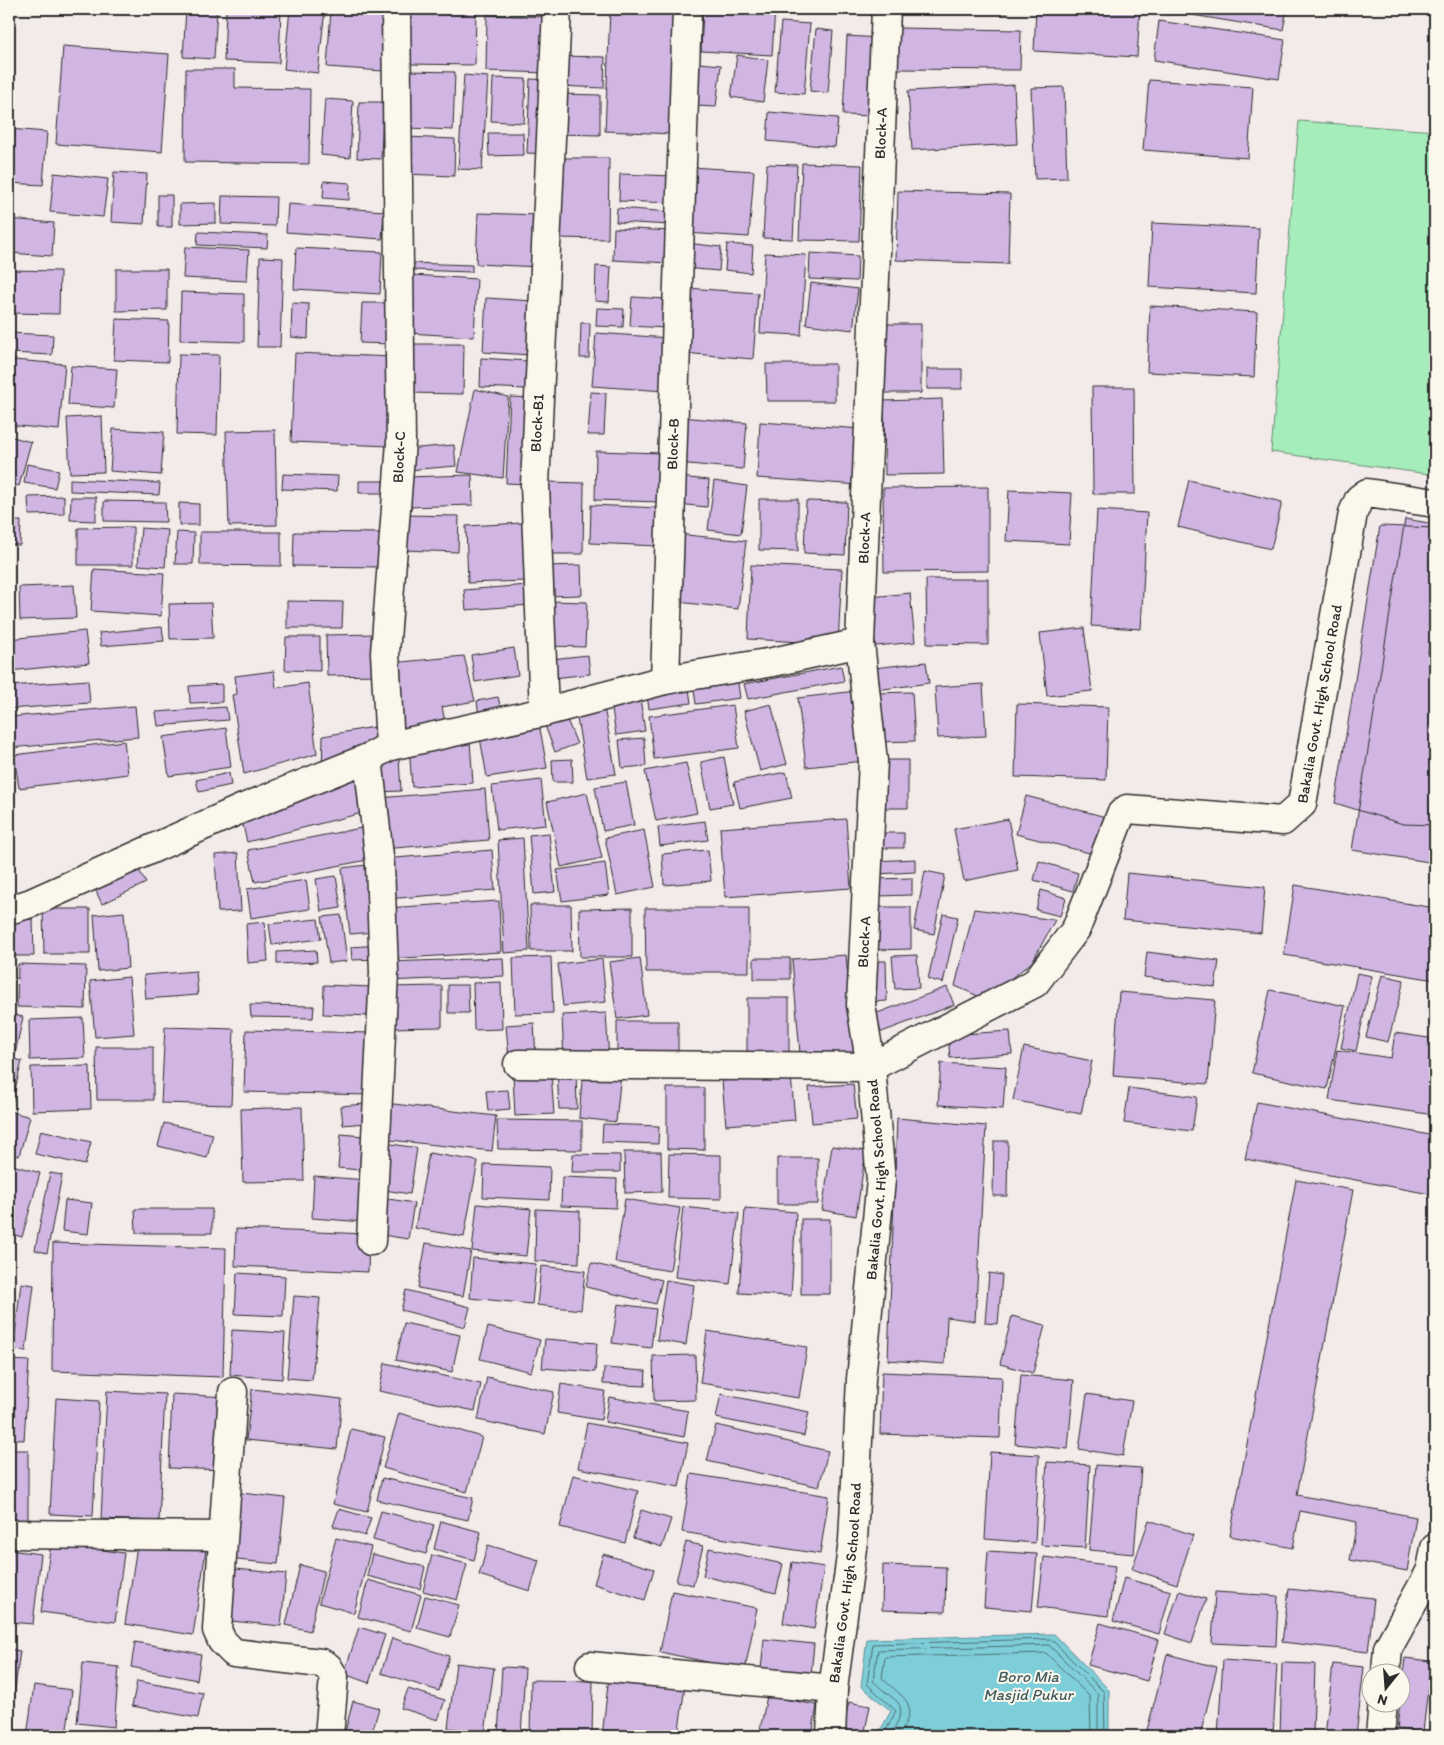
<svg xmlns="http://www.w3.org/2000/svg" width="1444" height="1745" font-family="Itim,sans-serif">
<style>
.green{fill:#a5edbb;stroke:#688c73}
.water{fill:#7eceda;stroke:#5d8d94}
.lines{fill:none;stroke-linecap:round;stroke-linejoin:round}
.shore{stroke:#4c6c71;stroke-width:1}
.building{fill:#d1b6e4;stroke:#2b2b2b}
.minor-casing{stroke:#2b2b2b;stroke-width:31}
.minor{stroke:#fbf7ec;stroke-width:28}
.labels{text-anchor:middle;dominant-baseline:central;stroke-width:4;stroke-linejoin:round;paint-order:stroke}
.street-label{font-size:15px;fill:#2b2b2b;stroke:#fbf7ec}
.water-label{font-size:16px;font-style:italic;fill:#445c60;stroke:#fbf7ec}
</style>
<rect width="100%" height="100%" fill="#f3eaea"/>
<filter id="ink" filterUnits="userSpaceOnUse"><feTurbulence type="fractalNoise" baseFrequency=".02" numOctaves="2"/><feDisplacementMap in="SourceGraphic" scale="10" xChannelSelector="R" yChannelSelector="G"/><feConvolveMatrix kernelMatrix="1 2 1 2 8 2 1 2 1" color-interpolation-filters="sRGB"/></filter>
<g filter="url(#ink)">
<path class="green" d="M1299,121l136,10v344l-164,-23z"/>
<path class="water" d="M1054,1634l55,56v46h-232l14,-25 -30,-25 6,-47z"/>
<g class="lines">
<path class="shore" d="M883,1736l13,-25 -29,-27 6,-40 178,-5 53,53 1,44
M890,1736c21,-37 9,-29 -17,-55l5,-31 171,-5 49,49v42
M899,1736c20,-35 8,-34 -17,-58l3,-21 161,-4 44,44 1,39"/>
</g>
<path class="building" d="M186,9h31l-3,50 -31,-2z
M226,9h55l-2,54 -55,-2z
M290,9h35l-7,64 -34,-4z
M331,9h55l-3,62 -56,-4z
M410,9h66l-1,56 -67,-1z
M703,9h72l-3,46 -71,-4z
M930,9h77v4z
M1036,9h104l-3,48 -103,-6z
M1156,9h131l-4,21z
M610,11l68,3 -5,120 -68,-3z
M487,15l63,2 -2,56 -62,-2z
M1159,21l126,19 -6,39 -125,-19z
M781,22l29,2 -6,70 -29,-2z
M897,28l124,2 -1,40 -124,-1z
M816,29l17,2 -5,62 -18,-2z
M847,36l32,2 -4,78 -32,-1z
M63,46l106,8 -7,98 -106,-8z
M737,55l31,5 -5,42 -32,-5z
M558,56l47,1 -1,31 -47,-2z
M699,63l22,2 -5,42 -21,-1z
M186,69h49v19l75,1 -1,75 -124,-2z
M409,71l46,1 -2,58 -45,-2z
M464,75l24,2 -6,93 -24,-1z
M493,78l33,1 -2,44 -33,-2z
M530,79l19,1 -4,74 -18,-1z
M1149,80l104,7 -5,71 -105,-8z
M1014,85l3,59 -105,6 -4,-59z
M1064,87l3,91 -32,1 -4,-91z
M559,94l41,1v40l-42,-1z
M325,99l28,2 -3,57 -29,-3z
M359,102h24l-2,57 -24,-1z
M769,112l69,6 -3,29 -68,-6z
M9,129l38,3 -4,53 -34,-2z
M488,133h35l1,22 -35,1z
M405,137l50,2 -1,37 -50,-2z
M558,158h51l-1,81 -51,-1z
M802,163l60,2 -3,76 -60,-1z
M767,164l30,1 -4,74 -30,-1z
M691,167l63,4 -5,66 -63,-4z
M114,172l33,2 -3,50 -33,-2z
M54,173l54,6 -5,38 -53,-5z
M620,174l54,2v27l-55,-2z
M324,181l26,2 -1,17 -26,-2z
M898,191l112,3 -2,70 -112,-4z
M158,195h14v32h-14z
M222,196l54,1 -1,29 -54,-2z
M216,203v20l-36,1v-20z
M288,204l96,7 -2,28 -96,-7z
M617,208l54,4v13l-55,-3z
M478,213l63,2 -1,52 -64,-3z
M9,219l45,4 -2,33 -43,-3z
M1152,223l107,5 -3,65 -107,-6z
M614,228l57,3 -2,32 -56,-3z
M198,232l70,3 -1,13 -70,-3z
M686,243l35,4 -2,24 -35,-3z
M727,244l26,2 -2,27 -26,-3z
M185,247l64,3 -2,31 -64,-3z
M296,248l86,4 -2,42 -86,-5z
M765,253l41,2 -5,80 -41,-2z
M810,253l48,3 -1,25 -48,-2z
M260,257l23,1 -3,89h-23z
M410,263l62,2v7l-62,-2z
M596,266l15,1 -2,35 -14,-1z
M116,269h51v41l-51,1z
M9,270l51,1 -1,43 -50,-1z
M412,275l65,4 -3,58 -66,-4z
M811,283l47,6 -5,41 -47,-6z
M687,288l71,5 -5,66 -70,-6z
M181,292l63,2v48l-64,-2z
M632,297l35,2 -1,29 -36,-2z
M486,298l47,3 -3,54 -47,-3z
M292,303l17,1 -1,35 -17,-2z
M362,303h31l-1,41 -32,-1z
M1150,306l107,6 -3,65 -107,-5z
M597,308l27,1 -1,18 -27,-1z
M116,319l53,2 -1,41 -54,-2z
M581,323h9l-1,35h-9z
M882,324h39v69h-40z
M9,333l44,2 -1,20 -43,-2z
M596,333l73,5 -4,53 -73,-5z
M408,344h56l-1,50 -55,-1z
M295,353l98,4 -3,89 -99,-4z
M179,354l40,1 -2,80 -40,-1z
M481,358l46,3 -1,28 -46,-2z
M13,360l52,4 -6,66 -50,-5z
M766,364h69v37h-68z
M71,366l46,3 -3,39 -46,-3z
M927,369h35v20h-35z
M1092,387h42l1,107h-42z
M475,389l33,8 -5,81 -45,-6z
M591,392l15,1 -2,42h-16z
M510,397l23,1 -5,86 -22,-1z
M942,399l2,75 -59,1 -1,-74z
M102,416l2,56 -34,1 -3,-55z
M682,417l65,6 -4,46 -65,-6z
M760,422l103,7 -3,56 -103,-7z
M113,429l51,3 -3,43 -51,-4z
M275,430l2,95 -48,1 -3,-95z
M9,436l22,6 -12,44 -10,-3z
M454,445l2,21 -48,4 -2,-21z
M596,451l66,2 -1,49 -66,-2z
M27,464l32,6 -4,18 -31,-5z
M283,474l55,2 -1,15 -55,-2z
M472,475l1,30 -67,2 -1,-30z
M679,477l30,3 -2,27 -30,-3z
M70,479l90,4 -1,12 -89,-4z
M1189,480l93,22 -11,47 -93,-22z
M359,481h26l1,12h-27z
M714,481l33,5 -6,48 -33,-4z
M548,482l36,1 -1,71h-37z
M988,487v84l-104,1 -1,-84z
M1009,490l63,3 -3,51 -63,-3z
M64,496v18l-35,1 -1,-18z
M71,497h25v24l-26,-1z
M759,499h39v52l-39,-1z
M104,501l61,1 1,20 -62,-1z
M806,501l41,1 -2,53 -41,-2z
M179,503l20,1v21h-20z
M591,505l68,3 -1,38 -68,-3z
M1097,510l50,3 -6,116 -50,-3z
M403,515l56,1 -1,36 -56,-2z
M1405,519l30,5v301l-6,37 -77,-12z
M9,521h12l-1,24h-11z
M523,523l3,58 -58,2 -2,-57z
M1380,526l55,2v89l-7,36 7,1v171l-32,-1 -68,-21z
M133,527v38h-55v-37z
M141,528l27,2 -3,37 -27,-2z
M177,532l17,1 -1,31h-18z
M200,532h81v34l-81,-1z
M294,532l90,1 -1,34 -90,-1z
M677,534l69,7 -8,68 -68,-8z
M581,565l1,30 -36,1 -1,-30z
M751,565l91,4 -4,75 -90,-5z
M94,569l70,4 -3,43 -70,-5z
M926,579h62v66l-61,-1z
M74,585l2,33 -56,2 -1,-33z
M528,585l2,20 -64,5 -2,-20z
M910,593l5,49 -48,5 -6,-49z
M287,601l56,1 -1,26h-55z
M549,601l38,1 -2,45 -37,-1z
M211,603l2,35 -43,1 -1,-35z
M162,627l2,14 -63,5 -2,-13z
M1084,628l8,63 -45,5 -7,-63z
M85,631l4,32 -80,8v-32z
M377,634l1,41 -51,1 -1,-41z
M286,637h34v34l-35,-1z
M514,648l4,27 -43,7 -4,-27z
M588,655l2,19 -37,4 -2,-19z
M464,656l11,45 -33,6 4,20 -51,10 -4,-74z
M926,662l3,21 -53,7 -2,-22z
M841,666l3,15 -96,18 -4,-15z
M274,671l2,17 32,-5 9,71 -73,20 -12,-79 5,-1 -2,-18z
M737,676l3,22 -44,6 -3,-21z
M88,680l2,23 -81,6v-23z
M688,682l3,21 -42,6 -3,-21z
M222,684v18l-32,1 -1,-17z
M983,684l3,52 -48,2 -3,-51z
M856,691l8,70 -58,6 -8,-69z
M639,692l6,39 -29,4 -6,-39z
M912,692l3,49 -39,1 -2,-49z
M498,697l4,16 -23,4 -2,-16z
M771,704l16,60 -27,7 -16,-60z
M1017,704l91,3 -2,73 -91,-3z
M733,705l6,43 -85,11 -5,-43z
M135,706l3,31 -129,11v-31z
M226,707l2,13 -70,6 -2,-14z
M604,707l12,67 -29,4 -11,-66z
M565,715l12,29 -22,8 -11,-29z
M539,723l8,45 -60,9 -8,-45z
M374,727l3,20 -55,24 1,-35z
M226,728l5,39 -62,9 -6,-39z
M644,738l2,28 -24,2 -3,-28z
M124,741l4,33 -109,14 -5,-33z
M470,742l3,41 -61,4 -3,-41z
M724,757l9,47 -23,4 -9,-46z
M9,759l3,34h-3z
M399,759l2,32 -25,1 -3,-32z
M572,759l1,23h-20l-1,-22z
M884,760h24v48h-24z
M686,763l11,50 -41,8 -11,-50z
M359,771l7,41 -119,30 -7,-29z
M786,772l6,26 -52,10 -6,-26z
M229,773l2,12 -32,7 -3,-12z
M541,780l5,45 -49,5 -5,-44z
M626,782l8,43 -31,6 -8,-44z
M485,789l4,51 -106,9 -4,-51z
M587,793l15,65 -41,9 -14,-65z
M1026,796l80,21 -9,38 -81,-21z
M846,819l5,69 -126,9 -5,-69z
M1008,819l10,51 -54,11 -10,-52z
M705,821l3,19 -48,6 -2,-19z
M361,828l6,32 -112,22 -7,-32z
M644,830l11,57 -38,8 -12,-57z
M549,833l6,59 -21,2 -5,-59z
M876,833h28v15h-28z
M523,838l6,113 -25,2 -6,-113z
M492,850l3,40 -108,9 -4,-40z
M708,850l3,31 -47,4 -2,-31z
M238,853l3,58 -23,1 -3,-57z
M915,859v13l-39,2v-13z
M1039,861l39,12 -5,18 -39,-11z
M605,863l4,32 -47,6 -5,-31z
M367,865l7,67 -24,2 -8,-66z
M138,868l8,15 -44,21 -7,-15z
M925,871l20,4 -11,59 -20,-4z
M1127,873l138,14 -4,46 -138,-13z
M336,876l5,32 -20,3 -5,-32z
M912,878v17l-35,1 -1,-17z
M306,880l4,29 -59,9 -4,-29z
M1295,885l140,23v72l-151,-25z
M1041,890l25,8 -6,18 -24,-6z
M499,901l2,51 -113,7 -3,-51z
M530,905h41l1,46h-41z
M873,907h38v42l-38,1z
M632,908v49h-52l-1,-48z
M645,908h104v64h-103z
M43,909h47v45h-46z
M974,909l81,11 -23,42 -47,37 -30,-13z
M124,912l4,56 -30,3 -4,-56z
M943,914l15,3 -15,66 -15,-4z
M341,915l6,46 -18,2 -7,-46z
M33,919l1,37h-22v-36z
M318,919l3,20 -49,6 -3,-21z
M265,922l3,39 -20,2 -2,-39z
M380,945l1,14 -29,1 -1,-13z
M316,950l1,12 -40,2v-12z
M1147,952l72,9 -4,26 -71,-10z
M846,955l9,106 -54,4 -9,-106z
M917,955l2,33 -24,1 -3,-33z
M551,957l2,56 -38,1 -2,-56z
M503,958l1,18 -117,5v-19z
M640,958l7,57 -30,4 -8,-57z
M754,958h36v21h-36z
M602,959l4,43 -43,4 -5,-42z
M871,961h15l1,40 -15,1z
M18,964l68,2 -1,43 -68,-2z
M196,971l2,24 -52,4 -2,-24z
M1357,973l15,3 -16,75 -15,-3z
M1382,975l22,5 -16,62 -22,-5z
M129,977l5,57 -39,3 -5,-56z
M501,982l1,47 -28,1 -1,-47z
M324,985l47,2 -1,29 -47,-2z
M448,985h20l1,28h-21z
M442,986v41l-54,1 -1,-41z
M947,987l7,18 -83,31 -7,-18z
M1270,990l75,16 -18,83 -75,-16z
M1119,992l96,8 -7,84 -95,-8z
M747,998h42v58l-42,-1z
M250,1005l64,1 -1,12 -62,-1z
M606,1013l3,47 -45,2 -2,-47z
M9,1014l14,3 -8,37 -6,-2z
M83,1018l2,40 -55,2 -1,-40z
M617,1021h61v41h-61z
M534,1023l2,36 -27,1 -3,-35z
M165,1027l69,2 -3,76 -70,-2z
M246,1030l124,3 -1,62 -125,-3z
M1010,1031l2,23 -62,4 -2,-23z
M1395,1033l40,6v76l-106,-15 8,-50 54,8z
M96,1047h57v53h-56z
M1024,1047l68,14 -11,53 -68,-14z
M9,1058l13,3 -10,41 -3,-1z
M941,1063l65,4 -3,42 -65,-4z
M90,1066l1,43 -59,2 -1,-44z
M576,1068l1,41h-18l-2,-39z
M583,1069l38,3 -5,50 -37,-4z
M551,1072l3,42 -39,2 -2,-42z
M791,1076l4,44 -69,5 -4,-44z
M853,1084l4,35 -45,4 -3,-36z
M667,1088h37v62l-37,-1z
M1129,1088l68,9 -5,34 -68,-8z
M508,1090l2,19 -22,2 -2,-20z
M1257,1102l178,34v59l-190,-36z
M385,1103l111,13 -4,35 -111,-12z
M364,1104l1,19 -22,2 -2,-19z
M302,1107l2,74 -61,1 -2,-73z
M9,1111l21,6 -11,39 -10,-2z
M897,1118l89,8 -11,195 -28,-4 -2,47 -57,-4z
M497,1120l85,1v29l-84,-1z
M164,1123l49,11 -6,24 -49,-12z
M603,1124l56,2 -1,18 -56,-2z
M41,1130l50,12 -6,23 -50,-11z
M341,1134l22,2 -3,34 -22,-2z
M994,1141h14l-1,55h-14z
M385,1143l32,5 -7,46 -32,-5z
M832,1146l34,5 -10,65 -34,-6z
M624,1152h37l1,40 -37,1z
M429,1153l49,8 -14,76 -49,-9z
M573,1154l47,1v17h-48z
M669,1154l52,1v44l-53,-1z
M777,1158h41v46h-41z
M9,1164l31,9 -18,64 -13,-4z
M484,1164l66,3 -1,33 -66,-3z
M50,1173l12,2 -15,78 -12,-3z
M314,1176l53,4 -3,42 -52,-4z
M562,1177l55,2 -1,29 -55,-2z
M1296,1180l57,10 -56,305 119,22 -9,54 -57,-11 7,-38 -57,-11 -7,37 -63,-12z
M382,1198l32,5 -6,36 -32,-5z
M625,1199l55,9 -10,63 -55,-9z
M65,1200l27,3 -4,31 -26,-3z
M477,1204l54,5 -5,47 -54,-5z
M683,1207l56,6 -9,71 -55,-7z
M745,1208l51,4 -5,84 -52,-3z
M135,1209h77v24h-76z
M536,1209l44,2 -1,52 -44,-2z
M801,1219h29v75h-29z
M236,1229l133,5 -1,38 -133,-6z
M53,1243l173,5 -3,129 -171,-6z
M426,1243l45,8 -8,45 -45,-8z
M473,1258l63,6 -4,40 -62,-6z
M591,1263l71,17 -6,24 -70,-17z
M541,1266l44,5 -4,39 -44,-5z
M237,1273l48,3 -2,40 -48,-2z
M989,1273l13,2 -4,49 -13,-1z
M666,1280l28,5 -8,60 -29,-5z
M21,1283l13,2 -8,66 -13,-1z
M406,1290l64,17 -5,20 -64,-17z
M294,1296l26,2 -8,82 -25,-2z
M618,1304l38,5 -5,39 -39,-5z
M1012,1316l33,9 -12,48 -33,-9z
M404,1323l56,12 -8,37 -56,-12z
M488,1327l52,13 -9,32 -51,-13z
M232,1330l53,3 -3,46 -52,-4z
M707,1331l100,16 -8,51 -99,-15z
M545,1339l52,4 -2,29 -53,-4z
M695,1355l1,45 -42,1 -1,-45z
M9,1360l20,1 -5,79 -15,-1z
M385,1363l96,21 -6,27 -96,-20z
M604,1368l42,3 -1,15 -42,-2z
M882,1372l120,5 -2,61 -120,-4z
M1021,1375l53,5 -6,69 -53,-5z
M487,1377l67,15 -9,42 -67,-14z
M561,1384l44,7 -4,29 -44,-7z
M252,1389l90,10 -5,50 -91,-9z
M107,1391l58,3 -6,127 -58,-2z
M172,1394l55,3 -3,73 -55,-2z
M721,1394l88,18 -5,24 -88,-18z
M1087,1394l45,7 -9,55 -44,-7z
M609,1397l79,14 -4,26 -79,-15z
M56,1398l43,3 -6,115 -43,-2z
M399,1413l83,24 -15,55 -84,-24z
M587,1423l101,20 -9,44 -101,-19z
M716,1425l112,26 -9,36 -112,-26z
M351,1429l34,8 -18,75 -34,-8z
M9,1450h19v76h-19z
M990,1452l49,3 -4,88 -50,-4z
M1047,1462l43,3 -5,83 -44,-3z
M1096,1465l45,3 -7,86 -45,-4z
M691,1474l138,22 -9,58 -138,-22z
M573,1475l65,16 -13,52 -65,-16z
M382,1478l91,20 -5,22 -91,-20z
M233,1492l52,6 -7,66 -51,-5z
M339,1509l32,9 -6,18 -32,-10z
M641,1510l30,9 -9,28 -29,-9z
M381,1511l53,14 -8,29 -53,-14z
M1149,1520l44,15 -16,49 -45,-15z
M441,1521l40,11 -7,28 -40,-11z
M336,1538l35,9 -17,66 -35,-10z
M138,1539l68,11 -13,85 -68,-11z
M686,1542l17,4 -10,39 -17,-4z
M51,1543l73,10 -9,69 -74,-10z
M488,1545l51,15 -9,31 -51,-16z
M709,1548l74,16 -7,29 -73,-17z
M9,1550l32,4 -8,70 -24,-2z
M988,1551l49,3 -5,57 -48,-4z
M372,1554l53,13 -5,22 -53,-13z
M603,1554l51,15 -9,31 -51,-16z
M432,1555l35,9 -10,36 -34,-9z
M1044,1557l71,9 -7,50 -70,-9z
M792,1562l32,5 -10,62 -31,-6z
M300,1565l24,6 -14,60 -24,-6z
M883,1565l63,2 -1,45 -63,-2z
M226,1568l60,6 -5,52 -60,-6z
M1124,1578l47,13 -12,43 -46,-13z
M368,1580l53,15 -10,36 -53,-14z
M1289,1589l85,9 -6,54 -86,-10z
M672,1591l85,17 -12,62 -85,-18z
M1179,1591l27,8 -14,44 -27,-9z
M1215,1592l63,4 -2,50 -64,-3z
M425,1596l34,9 -9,32 -33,-9z
M1435,1597v64h-4z
M1100,1623l59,17 -12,41 -59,-16z
M359,1627l26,8 -16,48 -25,-9z
M392,1638l57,18 -10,35 -58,-18z
M764,1639l50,5 -3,31 -50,-5z
M135,1642l66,12 -4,26 -66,-13z
M9,1649l11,2 -9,68h-2z
M1167,1654l50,13 -17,69h-29l-24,-6z
M1405,1658l26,3 -8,71 -26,-3z
M1223,1660l54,4 -4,72 -55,-1z
M83,1663l36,4 -5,60 -37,-4z
M456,1663l38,5 -9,65 -37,-5z
M1282,1663l33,1 -2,72h-33z
M1333,1664l31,3 -8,69h-31z
M502,1667l23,1 -4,68 -23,-1z
M609,1676l76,10 -7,50h-76z
M531,1680l62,1 -1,55h-62z
M137,1681l66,12 -5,25 -66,-12z
M34,1685l38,5 -6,46h-39z
M408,1689l37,11 -7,20 -37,-12z
M767,1696l50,9 -5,31 -53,-1z
M353,1701l26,7 -8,28h-27z
M849,1702l21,4 -6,30h-23z
M384,1730l20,6h-22z"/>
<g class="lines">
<g class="minor-casing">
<g id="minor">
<path d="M396,9l5,433 -16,211 5,93 154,-34"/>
<path d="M557,9l-22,476 9,227 121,-32"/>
<path d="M687,9l-22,671 108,-18 87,-19"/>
<path d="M9,910l22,-7 210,-94 127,-51"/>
<path id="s1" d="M518,1064l353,3 -10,-62 12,-244 -13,-118 26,-634"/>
<path d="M371,1241l13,-269 -4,-107 -12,-107 22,-12"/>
<path d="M233,1392l-16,238 5,11 12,12 87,10 7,4 6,10 -5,59"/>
<path d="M9,1534l213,2"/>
<path d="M590,1666l243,23"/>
<path d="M1386,1672l2,-24 43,-78 4,-22"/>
<path id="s2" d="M831,1736l2,-47 20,-148 8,-162 20,-199 -10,-113 164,-84 41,-54 45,-115 6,-5 156,12 19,-17 51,-291 6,-14 8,-6 68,10"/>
<path d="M1380,1736l3,-34"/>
</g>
</g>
<use href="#minor" class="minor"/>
</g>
</g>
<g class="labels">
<g class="street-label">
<text stroke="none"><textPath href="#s1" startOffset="1289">Block-A</textPath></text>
<text transform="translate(537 423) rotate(-87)">Block-B1</text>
<text transform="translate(673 444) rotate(-88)">Block-B</text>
<text transform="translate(399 457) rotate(-87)">Block-C</text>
<text stroke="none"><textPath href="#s1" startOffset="884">Block-A</textPath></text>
<text stroke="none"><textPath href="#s2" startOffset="1339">Bakalia Govt. High School Road</textPath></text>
<text stroke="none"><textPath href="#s1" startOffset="479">Block-A</textPath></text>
<text stroke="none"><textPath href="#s2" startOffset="559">Bakalia Govt. High School Road</textPath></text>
<text stroke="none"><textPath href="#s2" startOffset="154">Bakalia Govt. High School Road</textPath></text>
</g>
<g class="water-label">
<text x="1028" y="1676">Boro Mia<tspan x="1028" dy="18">Masjid Pukur</tspan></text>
</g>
</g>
<rect width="1444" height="1745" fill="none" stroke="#fbf7ec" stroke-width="30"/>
<rect x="15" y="15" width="1414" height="1715" fill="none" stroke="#2b2b2b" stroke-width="2" filter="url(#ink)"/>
<g transform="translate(1386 1688) rotate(197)"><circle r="24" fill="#fbf7ec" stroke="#a8a59f"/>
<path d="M0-4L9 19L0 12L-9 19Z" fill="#2b2b2b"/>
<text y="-8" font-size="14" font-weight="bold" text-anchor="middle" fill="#2b2b2b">N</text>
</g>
</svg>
